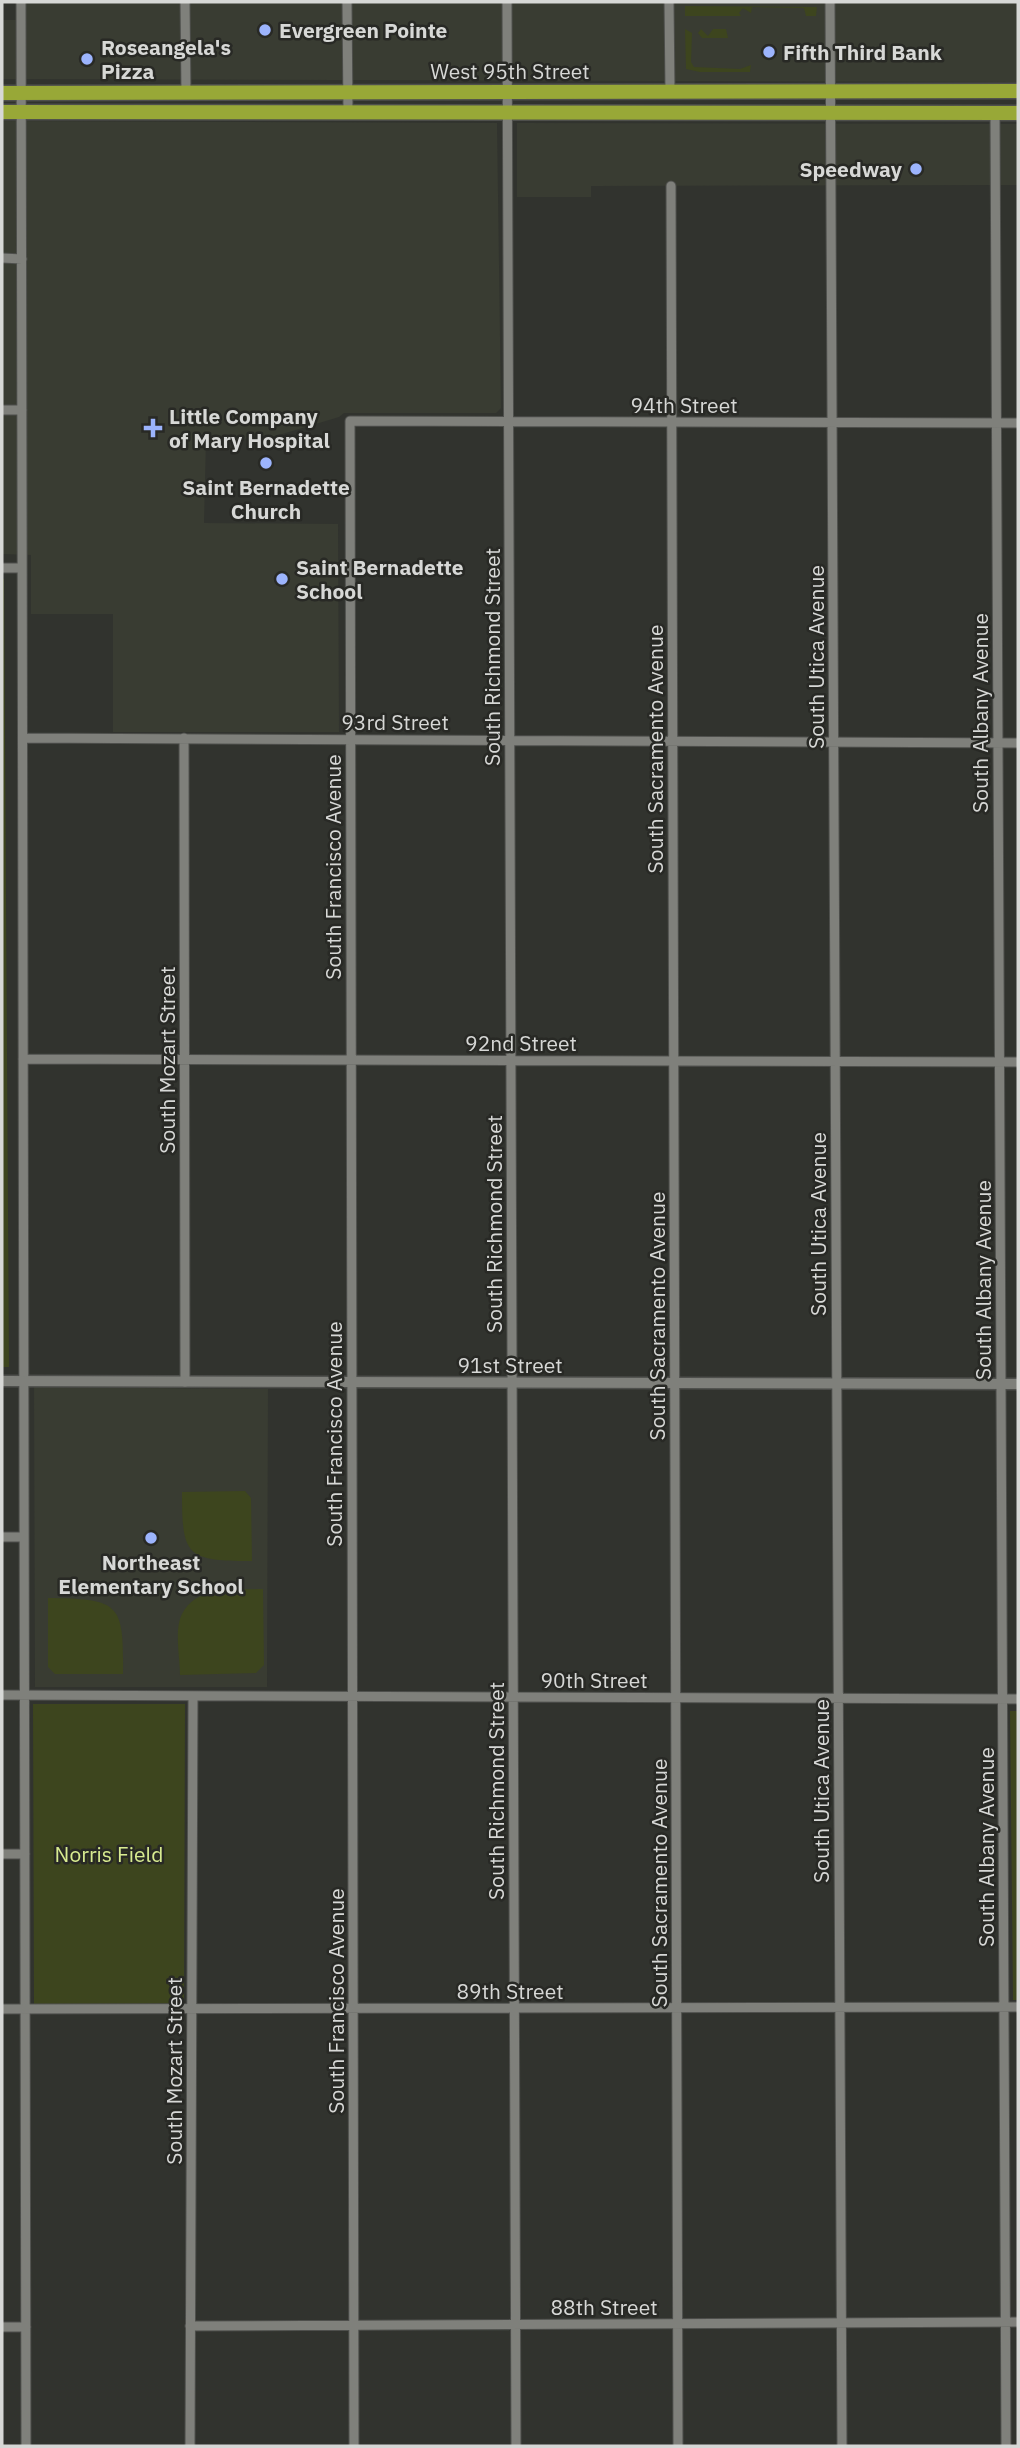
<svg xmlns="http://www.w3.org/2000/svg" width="1020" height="2448" font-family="'IBM Plex Sans',sans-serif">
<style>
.built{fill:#393c32}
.green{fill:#3d451e}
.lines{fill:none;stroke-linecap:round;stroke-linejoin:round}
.minor-casing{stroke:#4e4f4c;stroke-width:11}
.tertiary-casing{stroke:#4e4f4c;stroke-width:13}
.primary-casing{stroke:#4e4f4c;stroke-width:17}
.minor{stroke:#7f807b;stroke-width:9}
.tertiary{stroke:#7f807b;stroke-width:10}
.primary{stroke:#98a837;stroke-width:14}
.poi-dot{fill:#9cb4fd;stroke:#282925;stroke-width:2.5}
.labels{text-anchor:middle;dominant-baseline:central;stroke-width:5;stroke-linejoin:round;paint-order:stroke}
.poi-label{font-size:21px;font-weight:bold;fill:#d7d8d6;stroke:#282925;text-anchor:start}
.street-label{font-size:21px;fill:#d7d8d6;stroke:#282925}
.park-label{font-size:21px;fill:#d8eb90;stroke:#282925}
</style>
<rect width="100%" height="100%" fill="#31332e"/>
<path class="built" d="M18,2h999l1,80 -1016,-3v-59h16z
M2,121l495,2 4,285 -5,5h-152l-5,4 -70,21 -63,2 -2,83 134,1 1,208h-226v-118h-82v-59l-29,-1z
M517,123l501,1v61l-427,1v11h-74z
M34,1387l234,2 -1,298h-232z"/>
<path class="green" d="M685,6l132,1 -1,9h-10l-2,-8 -52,-1 -1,6 -8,-5 -4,5 2,3h-56z
M685,29l7,4 -1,29 3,5 46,2 11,-4 -1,7h-50l-14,-3z
M701,29l7,7 5,-7h13l2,9h-26l-4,-5z
M2,579h2l5,788h-7z
M245,1491l6,7 1,63c-66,0 -70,-5 -70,-69z
M263,1589l1,76 -8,8 -76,2c0,-18 -6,-45 2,-61 14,-29 55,-24 81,-25z
M48,1598c72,1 76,5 75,76h-68l-7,-7z
M33,1704h152l-1,300h-150z
M1010,1711h8v289h-5z"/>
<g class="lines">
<g class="minor-casing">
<path id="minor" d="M21,2l5,2444
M185,2l1,91
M347,2l1,110
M507,2l9,2444
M669,2l1,89
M830,2l12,2444
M995,113l11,2333
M671,186l7,2260
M2,258l20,1
M2,410h20
M2,568h20
M23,738l995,5
M184,738l1,644
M23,1059l995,3
M2,1537h22
M2,1695l1016,4
M2,1854h23
M2,2009l1016,-2
M190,2326l828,-4
M2,2327h24
M190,2446l3,-750
M354,2446l-4,-2025 668,2"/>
</g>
<g class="tertiary-casing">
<path id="tertiary" d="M2,1381l1016,3"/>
</g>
<g class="primary-casing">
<path id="primary" d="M2,93l1016,-2
M2,112l1016,1"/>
</g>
<use href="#minor" class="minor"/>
<use href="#tertiary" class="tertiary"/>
<use href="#primary" class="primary"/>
</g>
<g class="poi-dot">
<circle cx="265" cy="30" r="7"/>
<circle cx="769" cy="52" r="7"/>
<circle cx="87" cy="59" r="7"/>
<circle cx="916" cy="169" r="7"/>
<path d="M149.5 417.5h7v7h7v7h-7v7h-7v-7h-7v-7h7z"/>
<circle cx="266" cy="463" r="7"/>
<circle cx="282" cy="579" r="7"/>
<circle cx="151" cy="1538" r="7"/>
</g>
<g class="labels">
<g class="poi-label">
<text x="279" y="30">Evergreen Pointe</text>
<text x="101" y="47">Roseangela's<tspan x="101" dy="24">Pizza</tspan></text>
<text x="783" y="52">Fifth Third Bank</text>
<text x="902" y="169" text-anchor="end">Speedway</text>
<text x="169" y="416">Little Company<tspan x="169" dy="24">of Mary Hospital</tspan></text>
<text x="266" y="487" text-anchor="middle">Saint Bernadette<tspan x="266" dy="24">Church</tspan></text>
<text x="296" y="567">Saint Bernadette<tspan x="296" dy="24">School</tspan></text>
<text x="151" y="1562" text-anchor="middle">Northeast<tspan x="151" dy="24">Elementary School</tspan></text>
</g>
<g class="street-label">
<text x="510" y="71">West 95th Street</text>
<text x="684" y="405">94th Street</text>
<text transform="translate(492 657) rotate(-90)">South Richmond Street</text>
<text transform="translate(816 657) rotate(-90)">South Utica Avenue</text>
<text transform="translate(980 713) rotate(-90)">South Albany Avenue</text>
<text x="395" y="722">93rd Street</text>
<text transform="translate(655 749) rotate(-90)">South Sacramento Avenue</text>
<text transform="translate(333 867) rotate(-90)">South Francisco Avenue</text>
<text x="521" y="1043">92nd Street</text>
<text transform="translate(167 1060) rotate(-90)">South Mozart Street</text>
<text transform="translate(494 1224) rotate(-90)">South Richmond Street</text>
<text transform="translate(818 1224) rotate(-90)">South Utica Avenue</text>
<text transform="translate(983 1280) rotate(-90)">South Albany Avenue</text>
<text transform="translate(657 1316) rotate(-90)">South Sacramento Avenue</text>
<text x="510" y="1365">91st Street</text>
<text transform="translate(334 1434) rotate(-90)">South Francisco Avenue</text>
<text x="594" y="1680">90th Street</text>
<text transform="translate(496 1791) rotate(-90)">South Richmond Street</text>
<text transform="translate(821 1791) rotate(-90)">South Utica Avenue</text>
<text transform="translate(986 1847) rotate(-90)">South Albany Avenue</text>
<text transform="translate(659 1883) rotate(-90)">South Sacramento Avenue</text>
<text x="510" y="1991">89th Street</text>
<text transform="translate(336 2001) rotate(-90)">South Francisco Avenue</text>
<text transform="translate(174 2071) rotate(-90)">South Mozart Street</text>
<text x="604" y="2307">88th Street</text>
</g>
<g class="park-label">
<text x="109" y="1854">Norris Field</text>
</g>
</g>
<rect width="1020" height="2448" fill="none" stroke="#d7d8d6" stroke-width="7"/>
</svg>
